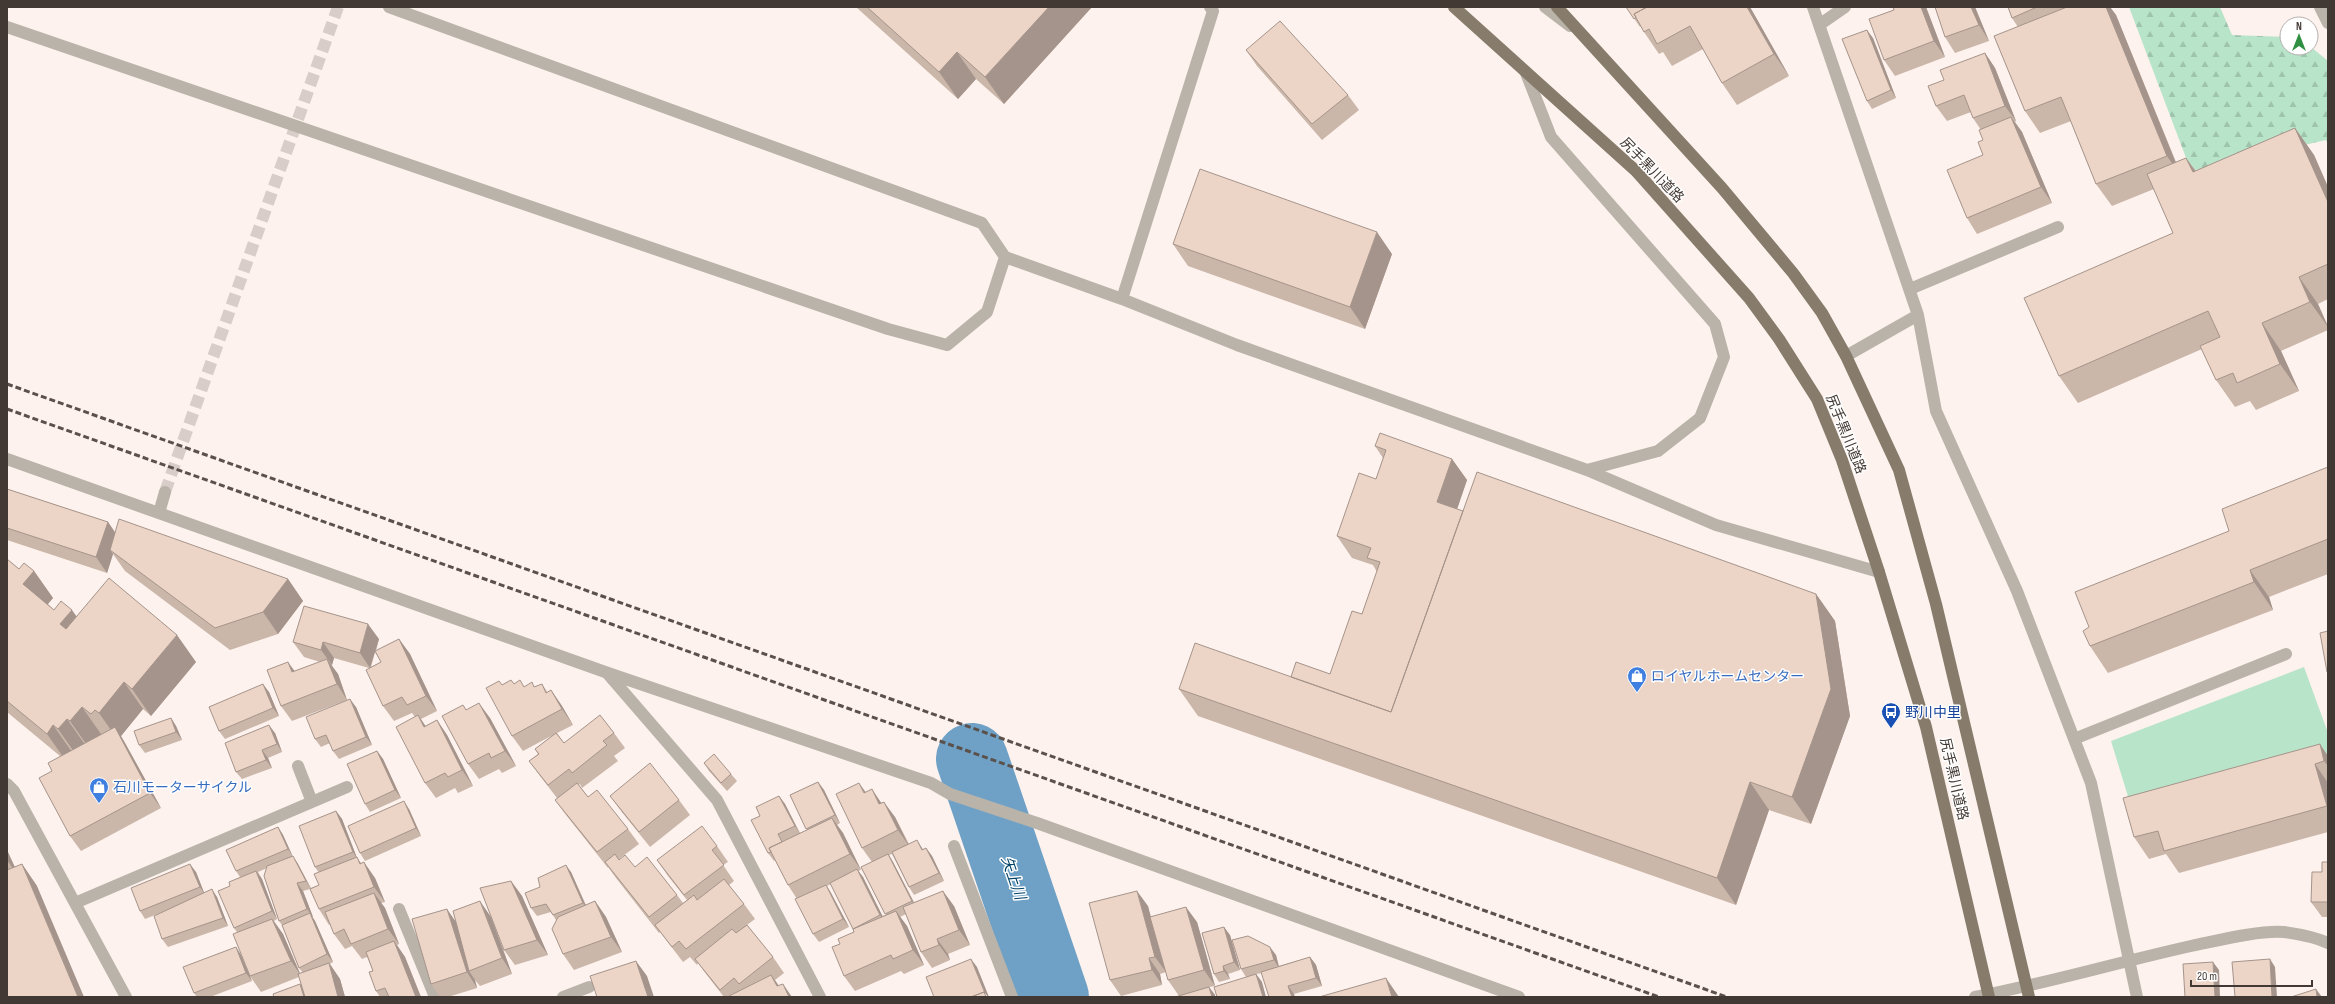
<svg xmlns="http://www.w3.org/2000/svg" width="2335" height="1004" font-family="'Sofia Sans Condensed','Noto Sans JP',sans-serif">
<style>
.forest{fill:url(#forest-firs)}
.park{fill:#b8e4c9}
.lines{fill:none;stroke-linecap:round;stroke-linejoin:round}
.river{stroke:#6fa1c6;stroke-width:72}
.minor-tunnel{stroke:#d8cdc8;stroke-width:12;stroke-dasharray:12 6;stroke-linecap:butt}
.minor{stroke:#b9b3a9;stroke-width:12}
.major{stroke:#877c6b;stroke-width:12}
.rail{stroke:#5b514c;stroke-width:3;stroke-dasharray:6 3;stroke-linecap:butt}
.wall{fill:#cbb6aa;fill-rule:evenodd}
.shaded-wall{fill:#a5948b}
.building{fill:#ecd4c6;stroke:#a5948b}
.labels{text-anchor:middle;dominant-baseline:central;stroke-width:3;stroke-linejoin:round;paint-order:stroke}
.street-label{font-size:14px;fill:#433934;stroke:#fff}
.shop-label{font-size:14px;fill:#366cbe;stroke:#fff;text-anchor:start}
.transit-label{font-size:14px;fill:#164399;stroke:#fff;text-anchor:start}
.water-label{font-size:15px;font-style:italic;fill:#014367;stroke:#fff}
</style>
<defs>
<pattern id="forest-firs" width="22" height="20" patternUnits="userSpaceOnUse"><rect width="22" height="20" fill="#b8e4c9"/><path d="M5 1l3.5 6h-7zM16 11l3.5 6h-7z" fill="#9fc4ad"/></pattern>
</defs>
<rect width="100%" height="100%" fill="#fdf2ed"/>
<path class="forest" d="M2129,7h91l12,28 55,2v11l24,-1 17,14v84l-2,-5 -135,31z"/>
<path class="park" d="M2304,667l24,66v27l-194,56 -23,-75z"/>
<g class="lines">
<path class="river" d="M972,759l81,238"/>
<path class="minor-tunnel" d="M165,492l173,-485"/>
<path class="minor" d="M389,7l593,216 23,34 117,42 115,46 350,125 129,55 163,47
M1545,7l25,19
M1813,7l105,308 18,96 81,180 74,192 46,214
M2320,7l8,16
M1819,25l26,-18
M7,27l881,302 59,16 40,-33 18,-55
M1526,73l25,64 164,187 9,33 -24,61 -42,33 -71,19
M1910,289l148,-62
M1122,299l91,-288 -3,-4
M1846,356l72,-41
M7,459l601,214 323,110 19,11 87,29 482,174
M159,513l6,-21
M608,674l109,126 103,197
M2074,739l212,-85
M298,766l14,36
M7,784l7,7 112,206
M954,846l58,151
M75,903l272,-116
M399,909l36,88
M563,997l26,-10
M1975,997c73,-14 144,-35 216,-51 25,-5 68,-16 93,-14 14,2 31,5 44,11"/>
<path class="major" d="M1454,7l182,164 113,127 30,41 38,60 25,61 37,112 47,155 63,270
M1557,7l165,181 71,85 29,40 24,43 53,114 37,134 93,393"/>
<path class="rail" d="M7,384l1720,613
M7,409l1652,588"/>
</g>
<path class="wall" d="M856,7h236l-88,97 -28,-25 -18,20z
M1626,7h124l39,69 -52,29 -15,-22 -19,-34 -31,17 -9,-14 -4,2 -15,-22 -3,-6 -1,1z
M1926,7l19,50 -50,19 -11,-16 10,-50z
M1975,7l14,34 -34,12 -10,-16z
M2008,7h102l6,8 60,147 10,-4 10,13 99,-43 19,27 14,32v112l-10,5 10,22v4l-47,21 18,40 -43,19 -6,-9 -15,6 -19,-27 -14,-31 -124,54 -19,-27 114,-143 -19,-44 -42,17 -16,-22 -25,-63 -31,12 -15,-22 -7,-84 -6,-9z
M1873,38l23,60 -24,11 -5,-8z
M1246,50l102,45 11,15 -37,30 -65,-74z
M1985,53l10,15 21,53 -1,1 7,10 30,71 -75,31 -10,-16 16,-63v-15l-2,-10 -8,-12 -2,-6 -24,9 -11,-15 8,-26z
M1173,244l219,10 -27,75 -177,-63z
M1375,446l77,13 15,21 -10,29 6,2 353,83 19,27 15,95 -39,108 -42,-14 -33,95 -538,-189 -19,-27 112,-12 39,-3 32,-60 15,-42 -4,-7 -21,-7 -15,-22 39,-57 7,-21z
M2328,467v107l-59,23 4,13 -165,63 -18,-27 139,-115z
M7,489l101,33 7,10 173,47 15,22 -25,33 -48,16 -105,-79 -12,-17 -6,19 -100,-33z
M7,559l12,10 15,2 19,27 -5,6 6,6 23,6 119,46 -45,54 -8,-7 -22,27 4,7 36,65 -80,43 -11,-15 -18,-65 8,-15 -53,-44z
M379,639l-3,12 23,-12 11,15 27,57 -16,8 4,7 12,-6 10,15 26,51 -15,7 -3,-5 -19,10 -11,-15 -10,-66 -3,-4 -18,8 -11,-15 -14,-38 -35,-10 -2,7h-1l7,9 9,26 -55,21 -11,-15 14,-35 25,-9 -16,-5 -11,-15zM375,652l6,10 -10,5z
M511,680l3,4 11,3h10l7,-3 6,9 3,-3 11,16 11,19 -16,8 7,10 50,-10 11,15 -11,8 4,5 -36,27 -2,-4 -1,1 9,12 40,32 11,15 -20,15 16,8 42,28 6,8 4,-3 -19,-24 -11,-16 60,-14 11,16 -5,3 11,16 -5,4 15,19 11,15 -8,6 26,32 11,16 -9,7 3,5 14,12h-68l-18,-23 -8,-11 -1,2 -7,-8 -7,5 -23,-30 -1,1 -43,-55 -8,-11v1l-42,-53 -11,-15 2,-2 -17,-22 -11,-15 9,-7 -3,-5 18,-14 -30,16 -11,-15 -10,-51z
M269,692l10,24 -54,23 -6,-8z
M356,707l16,38 -33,14 -6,-8 -3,-8 -9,4 -6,-8z
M466,710l24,8 26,48 -14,7 -3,-4 -20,10 -11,-15z
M171,718l5,8 6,14 -37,13 -6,-8z
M275,733l7,19 -14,6 4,10 -30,11 -6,-7z
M377,751l6,8 18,39 -31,14 -5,-8z
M2328,756v76l-149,41 -13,-19 -17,5 -15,-22z
M704,763l27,11 6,7 -10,10 -18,-20z
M818,782l6,8 16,33 -3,2 6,8 18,37 -3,1 5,6 19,39 4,-1 -25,-48 11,-5 -10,-14 4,-56 15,11 14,14 14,27 13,4 1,2 3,-2 6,8 12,25 -30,14 -5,-8 -17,-33 -3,1 4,7 21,40 40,4 16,39 -22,9 2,6 -18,8 -11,-16 -15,-38 -6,3 7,9 17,39 -20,9 -3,-3 -46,20 -11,-15 -4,-32 14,-12 -1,-3 -22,-45 -4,2 4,7 18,34 -30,15 -6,-8 -16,-35 -9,-14 -13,-25 -1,1 -6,-8 -8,-37 19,-20 6,8 15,29 7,-3 -17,-35z
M610,796l69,4 11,15 -40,32 -29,-36z
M409,809l12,27 -56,25 -5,-8z
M336,811l6,8 15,39 4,6 14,14 10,24 -4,1 4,5 14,36 -2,1 8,12 16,40h-41l-4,-6 -3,-20 -6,-14 -5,2 -10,-13 -7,3 -11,-15 -4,-10 -1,1 -10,-16 -9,-20 -7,2 10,26h-1l3,4 18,41 -3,2 10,15 5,18h-71l26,-13 2,3 -3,-10 -38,15 -11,-16 -13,-44 -3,-4 -4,-42 10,-9 -4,-6 42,-44 5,8 10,22 5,7 13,24 8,-3v-12l-4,-6zM267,868l12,53 3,4 17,43 4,5h-3l-17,-39 -9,-13 3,-2 -15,-40 -4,-7z
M7,850l8,17 7,-3 15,22 -30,111z
M2328,862v55h-6l-11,-15 11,-30z
M196,872l8,21 13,4 11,29 -60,21 -6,-8 8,-30 -25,10 -5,-8z
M571,872l15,33 9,-4 11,16 16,35 -48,18 -11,-16 -7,-34 -5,-8 -14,4 -6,-8 9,-21z
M511,881l11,15 26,59 -33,10 -11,-15z
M1148,906l2,11 47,5 18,64 -6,1 6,8v2h-40l4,-1 -11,-16 -2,-8 -6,2 2,11 -41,11 -11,-16z
M491,917l21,57 -32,12 -5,-6 2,8 -29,9h-8l-9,-13 25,-62z
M1230,935l10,35 -12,4 2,5 -11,3 -5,-8z
M236,947l5,8 11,26 -42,16h-13l-3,-4z
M1276,955l3,11 31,-9 6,8 6,21 -28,8 -32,-21 -6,1 6,8 -7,-7 -9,2 -5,-8z"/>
<path class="shaded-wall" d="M1049,7h43l-88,97 -19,-27z
M1747,7h3l39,69 -15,-22z
M1921,7h5l19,50 -11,-16z
M1971,7h4l14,34 -10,-16z
M2106,7h4l6,8 66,163 -15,-22z
M1867,30l6,8 23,60 -5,-8z
M957,52l19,27 -18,20 -19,-27z
M1985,53l10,15 21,53 -11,-15z
M2011,117l11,15 30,71 -11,-16z
M2295,128l19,27 14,32v15z
M2186,158l19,27 -12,-13z
M1377,232l15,22 -27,75 -15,-22z
M2299,277l19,27 10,23 -18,-25z
M2262,323l19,28 18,40 -19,-27z
M1452,459l15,21 -15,44 -15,-22z
M108,522l10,15 -8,13 3,4 -6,19 -11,-16z
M2250,570l19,27 4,13 -19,-28z
M34,571l19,27 -11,13 -19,-27z
M288,579l15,22 -25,33 -15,-22z
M1816,594l19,27 15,95 -39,108 -19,-27z
M72,610l19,27 -12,14 -19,-27z
M368,624l11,15 -9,29 -10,-15z
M177,635l19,27 -45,54 -19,-27z
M399,639l11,15 27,57 -11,-15z
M323,642l11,16 -2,7 -11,-15z
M327,659l11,15 9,26 -10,-16z
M288,662l11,15 -7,-5z
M124,682l19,27 -22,27 4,7 36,65 -11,-15 -32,-53 -19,-27z
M263,684l6,8 10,24 -6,-8z
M551,690l11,16 11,19 -11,-16z
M350,699l6,8 16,38 -6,-8z
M479,703l11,15 26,48 -11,-15z
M82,707l19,27 -12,14 -19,-27z
M418,715l11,16 -5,-4z
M171,718l5,8 6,14 -6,-8z
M67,719l19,27 -9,10 -19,-27z
M437,720l10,15 26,51 -11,-16z
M53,725l19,27 -6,9 -19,-27z
M269,725l6,8 7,19 -5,-8z
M2320,744l8,12v10l-4,-5z
M262,750l6,8 4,10 -6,-8z
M377,751l6,8 18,39 -6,-8z
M2315,764l13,19v25l-1,-2z
M818,782l6,8 16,33 -5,-8z
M1750,782l19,28 -33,95 -19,-27z
M859,783l11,15 -6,-5z
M872,789l10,15h-3z
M779,796l6,8 15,30 -5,-8z
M404,801l5,8 12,27 -5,-8z
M884,802l11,15 14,29 -11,-16z
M336,811l6,8 15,39 11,14 -8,-8 -2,-4 -5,-8z
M832,818l11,15 18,37 -11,-16z
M278,827l5,8 10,22 -5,-8z
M917,840l5,8 5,10 -5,-8z
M926,848l6,8 12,25 -5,-8z
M7,850l13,29 -13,-19z
M888,854l5,8 24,47 -5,-8z
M293,856l5,8 13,25 -5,-8z
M364,862l11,16 10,24 -11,-15z
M22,864l15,22 47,111h-6z
M190,864l6,8 9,23 -5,-8z
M566,865l5,7 17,39 -5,-8z
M857,869l6,8 23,46 -6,-8z
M256,871l6,8 15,40 -5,-8z
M511,881l11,15 26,59 -11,-15z
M297,883l6,8 10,26 -6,-8z
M826,885l5,8 18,34 -6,-8z
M212,889l5,8 11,29 -5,-8z
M943,891l11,15 16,39 -11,-15z
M1137,891l11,15 18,66 -11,-15z
M374,893l11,15 14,36 -11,-15z
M480,901l11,16 21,57 -10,-16z
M595,901l11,16 16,35 -11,-15z
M1186,907l11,15 18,64 -11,-16z
M447,909l11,16 11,46 6,9 2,8 -10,-16z
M896,911l11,15 17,39 -11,-15z
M310,913l5,8 18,41 -6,-8z
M272,919l11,15 18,42 -10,-15z
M1224,927l6,8 10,35 -6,-8z
M937,939l11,15 2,6 -11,-15z
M394,941l11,16 16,40h-5z
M236,947l5,8 11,26 -6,-8z
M1270,947l6,8 3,13 -5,-8z
M1310,957l6,8 6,21 -6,-8z
M1149,958l11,16 2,11 -10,-15z
M971,959l6,8 12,30h-1l-3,-4z
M2270,959l5,8 2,30h-5z
M636,961l11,15 7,21h-6z
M2213,962l6,8 1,27h-5z
M329,963l11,16 5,18h-7z
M1223,966l5,8 2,5 -6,-8z
M1256,974l6,8 4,15h-3z
M771,975l11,15 -5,-4z
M1386,978l13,19h-7z
M300,984l5,8 2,5h-3z
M783,984l9,13h-3z
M1288,986l6,8 1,3h-3z
M1209,987l6,8v2h-3z
M2316,989l6,8h-5z"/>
<path class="building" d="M867,7h182l-64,70 -28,-25 -18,20z
M1626,7h21l-13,7 2,3 -2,2z
M1647,7h100l27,47 -52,29 -32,-57 -33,18 -8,-15 -5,3 -10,-18z
M1893,7h28l13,34 -50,19 -15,-41 25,-9z
M1935,7h36l8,18 -34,12z
M2008,7h29l-25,11z
M2067,7h39l61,149 -71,28 -35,-87 -36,14 -31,-75z
M1280,21l68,74 -36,29 -66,-74z
M1867,30l24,60 -24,11 -25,-62z
M1985,53l20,53 -32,12 -9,-23 -28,11 -8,-20 16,-6 -4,-10z
M2011,117l30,70 -74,31 -20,-48 36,-15 -5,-13 5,-2 -4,-10z
M2295,128l33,74v62l-29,13 11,25 -48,21 18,41 -43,19 -4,-10 -17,7 -16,-34 20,-9 -12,-26 -149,65 -35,-78 149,-65 -26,-59 39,-16 7,14z
M1200,169l177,63 -27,75 -177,-63z
M1380,433l72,26 -15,43 26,9 -72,201 -100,-35 5,-15 34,12 22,-63 10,3 18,-52 -13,-4 4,-10 -34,-12 22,-63 17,6 10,-29 -11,-4z
M2328,467v72l-78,31 4,12 -164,64 -7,-15 6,-4 -14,-35 154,-61 -7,-22z
M1477,472l339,122 15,95 -39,108 -42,-15 -33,96 -538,-189 16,-46 196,69z
M7,489l101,33 -12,35 -89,-29z
M119,519l169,60 -25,33 -48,16 -105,-78z
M7,559l12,10 5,-6 10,8 -11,13 31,26 7,-9 11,9 -12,14 6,5 43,-51 68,57 -45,54 -8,-7 -25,31 -4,-3 -4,4 -9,-7 -12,14 -3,-2 -9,10 -5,-4 -6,9 -40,-33z
M304,606l64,18 -8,29 -37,-11 -2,8 -28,-8z
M2328,631v41h-1l-7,-39z
M399,639l27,57 -19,9 -5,-8 -19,9 -17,-36 15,-8 -6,-11z
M327,659l10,25 -56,22 -14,-36 21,-8 4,10z
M511,680l3,4 6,-4 4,7 8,-5 2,5 8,-3 4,9 5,-3 11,19 -50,27 -26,-48 13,-7 3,4z
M263,684l10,24 -54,23 -10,-24z
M350,699l16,38 -33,14 -7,-16 -11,4 -9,-22z
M479,703l26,48 -14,7 -2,-5 -21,11 -26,-48 21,-11 3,5z
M418,715l6,12 13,-7 25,50 -14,7 -3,-4 -20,10 -29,-56z
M600,715l14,18 -11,8 4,4 -35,28 -3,-4 -21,16 -19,-24 10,-7 -4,-5 21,-16 8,10z
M171,718l5,14 -37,13 -5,-14z
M269,725l8,19 -15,6 4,10 -30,12 -11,-29z
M115,727l35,66 -80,43 -31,-58 13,-7 -4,-8z
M2320,744l4,17 -9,3 12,42 -163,45 -6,-20 -24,6 -11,-39z
M377,751l18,39 -30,14 -18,-40z
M714,754l17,20 -10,9 -17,-20z
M650,763l29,37 -40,32 -29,-36z
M818,782l17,33 -29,14 -16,-34z
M577,783l11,14 9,-7 31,39 -31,23 -42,-52z
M859,783l5,10 8,-4 7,15 5,-2 14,28 -36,18 -26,-54z
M779,796l16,30 -17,8 4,8 -13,6 2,4 -3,1 -17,-33 9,-4 -4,-9z
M404,801l12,27 -56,25 -12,-27z
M336,811l17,41 -38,15 -16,-41z
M832,818l18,36 -62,31 -19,-37z
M702,826l15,20 -5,4 12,15 -40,30 -27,-35z
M278,827l10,22 -52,22 -10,-21z
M917,840l5,10 4,-2 13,25 -30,14 -17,-35z
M615,854l4,6 6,-5 10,12 12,-10 30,38 -28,22 -44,-55z
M888,854l24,47 -27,13 -24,-47z
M293,856l13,25 -9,2 10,26 -28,12 -15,-45 3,-10z
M357,857l3,7 4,-2 10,25 -55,22 -9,-20 9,-4 -5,-11z
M2322,862h6v40h-17l1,-30h10z
M22,864l56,133h-71v-127z
M190,864l10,23 -60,24 -9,-23z
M566,865l17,38 -30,12 -7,-11 -15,4 -6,-15 15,-6 -2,-9z
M857,869l23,46 -27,14 -23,-46z
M256,871l16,40 -38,17 -16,-37 12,-5 -1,-4z
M724,879l20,25 -58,45 -7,-8 -7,6 -17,-22 39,-30 3,5z
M511,881l26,59 -33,10 -24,-62z
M826,885l17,34 -30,15 -18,-35z
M212,889l11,29 -61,21 -8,-23z
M943,891l16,39 -22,9 2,6 -18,7 -18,-45z
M1137,891l18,66 -6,1 3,12 -42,10 -21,-77z
M374,893l14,36 -37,15 -7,-15 -10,5 -9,-22z
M480,901l22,57 -33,13 -16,-60z
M595,901l16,36 -48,17 -11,-25 6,-12z
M1186,907l18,63 -36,10 -18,-63z
M447,909l20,63 -36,12 -19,-65z
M896,911l17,39 -20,9 -2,-4 -47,21 -12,-29 8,-3 -2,-5 16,-7 -1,-3z
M310,913l17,41 -28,14 -17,-43z
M272,919l19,42 -41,15 -17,-42z
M747,925l26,32 -34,27 -5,-6 -14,12 -25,-31 37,-30 4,4z
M1224,927l10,35 -11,4 1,5 -10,3 -12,-41z
M1248,936l22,11 4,13 -33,9 -9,-29z
M394,941l22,56h-27l-4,-9 -9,3 -7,-19 4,-1 -7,-19z
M236,947l10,26 -52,20 -11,-26z
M1310,957l6,21 -28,8 4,11h-23l-8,-25z
M971,959l14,34h-1v-1l-13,5h-37l-8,-20z
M2270,959l2,38h-37l-3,-35z
M636,961l12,36h-51l-7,-21z
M2213,962l2,35h-30l-2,-33z
M329,963l9,34h-33l-7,-23z
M1256,974l7,23h-46l-3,-10z
M771,975l6,11 6,-2 6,13h-60v-1z
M1386,978l6,19h-73z
M300,984l4,13h-30l-1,-3z
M1209,987l3,10h-37z
M2316,989l1,8h-26z
M984,992l2,5h-15z"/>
<defs>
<g id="shop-pin" transform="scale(1)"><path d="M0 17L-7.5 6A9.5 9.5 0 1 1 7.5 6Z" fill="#3f7fe0" stroke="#fff"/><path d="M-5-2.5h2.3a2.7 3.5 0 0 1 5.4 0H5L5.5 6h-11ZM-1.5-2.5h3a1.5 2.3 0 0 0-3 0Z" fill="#fff"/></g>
<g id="bus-pin" transform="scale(1)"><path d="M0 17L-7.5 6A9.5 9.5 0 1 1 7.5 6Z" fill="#1a4fb4" stroke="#fff"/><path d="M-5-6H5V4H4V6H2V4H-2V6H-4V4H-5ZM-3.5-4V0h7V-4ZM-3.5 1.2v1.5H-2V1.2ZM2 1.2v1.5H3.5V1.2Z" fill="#fff"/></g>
</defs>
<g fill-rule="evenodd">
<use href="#shop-pin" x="1637" y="676"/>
<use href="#bus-pin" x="1891" y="712"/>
<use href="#shop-pin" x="99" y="787"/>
</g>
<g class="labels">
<g class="street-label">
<text transform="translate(1652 170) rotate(46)">尻手黒川道路</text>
<text transform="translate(1846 434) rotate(68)">尻手黒川道路</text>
<text transform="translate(1954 779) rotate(77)">尻手黒川道路</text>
</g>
<g class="shop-label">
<text x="1651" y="676">ロイヤルホームセンター</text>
<text x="113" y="787">石川モーターサイクル</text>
</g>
<g class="transit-label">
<text x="1905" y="712">野川中里</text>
</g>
<g class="water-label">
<text transform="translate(1013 878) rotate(71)">矢上川</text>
</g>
</g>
<rect width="2335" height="1004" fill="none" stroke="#433934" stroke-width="16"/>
<g transform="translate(2299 36)"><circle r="19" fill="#ffffff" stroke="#b4b0ae"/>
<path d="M0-3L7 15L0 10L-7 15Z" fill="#2f9043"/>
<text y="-6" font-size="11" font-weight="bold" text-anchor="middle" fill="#433934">N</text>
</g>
<path d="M2191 980v6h121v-6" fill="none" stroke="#433934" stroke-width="2"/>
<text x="2197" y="980" font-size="12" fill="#433934" stroke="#ffffff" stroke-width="3" paint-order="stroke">20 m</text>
</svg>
